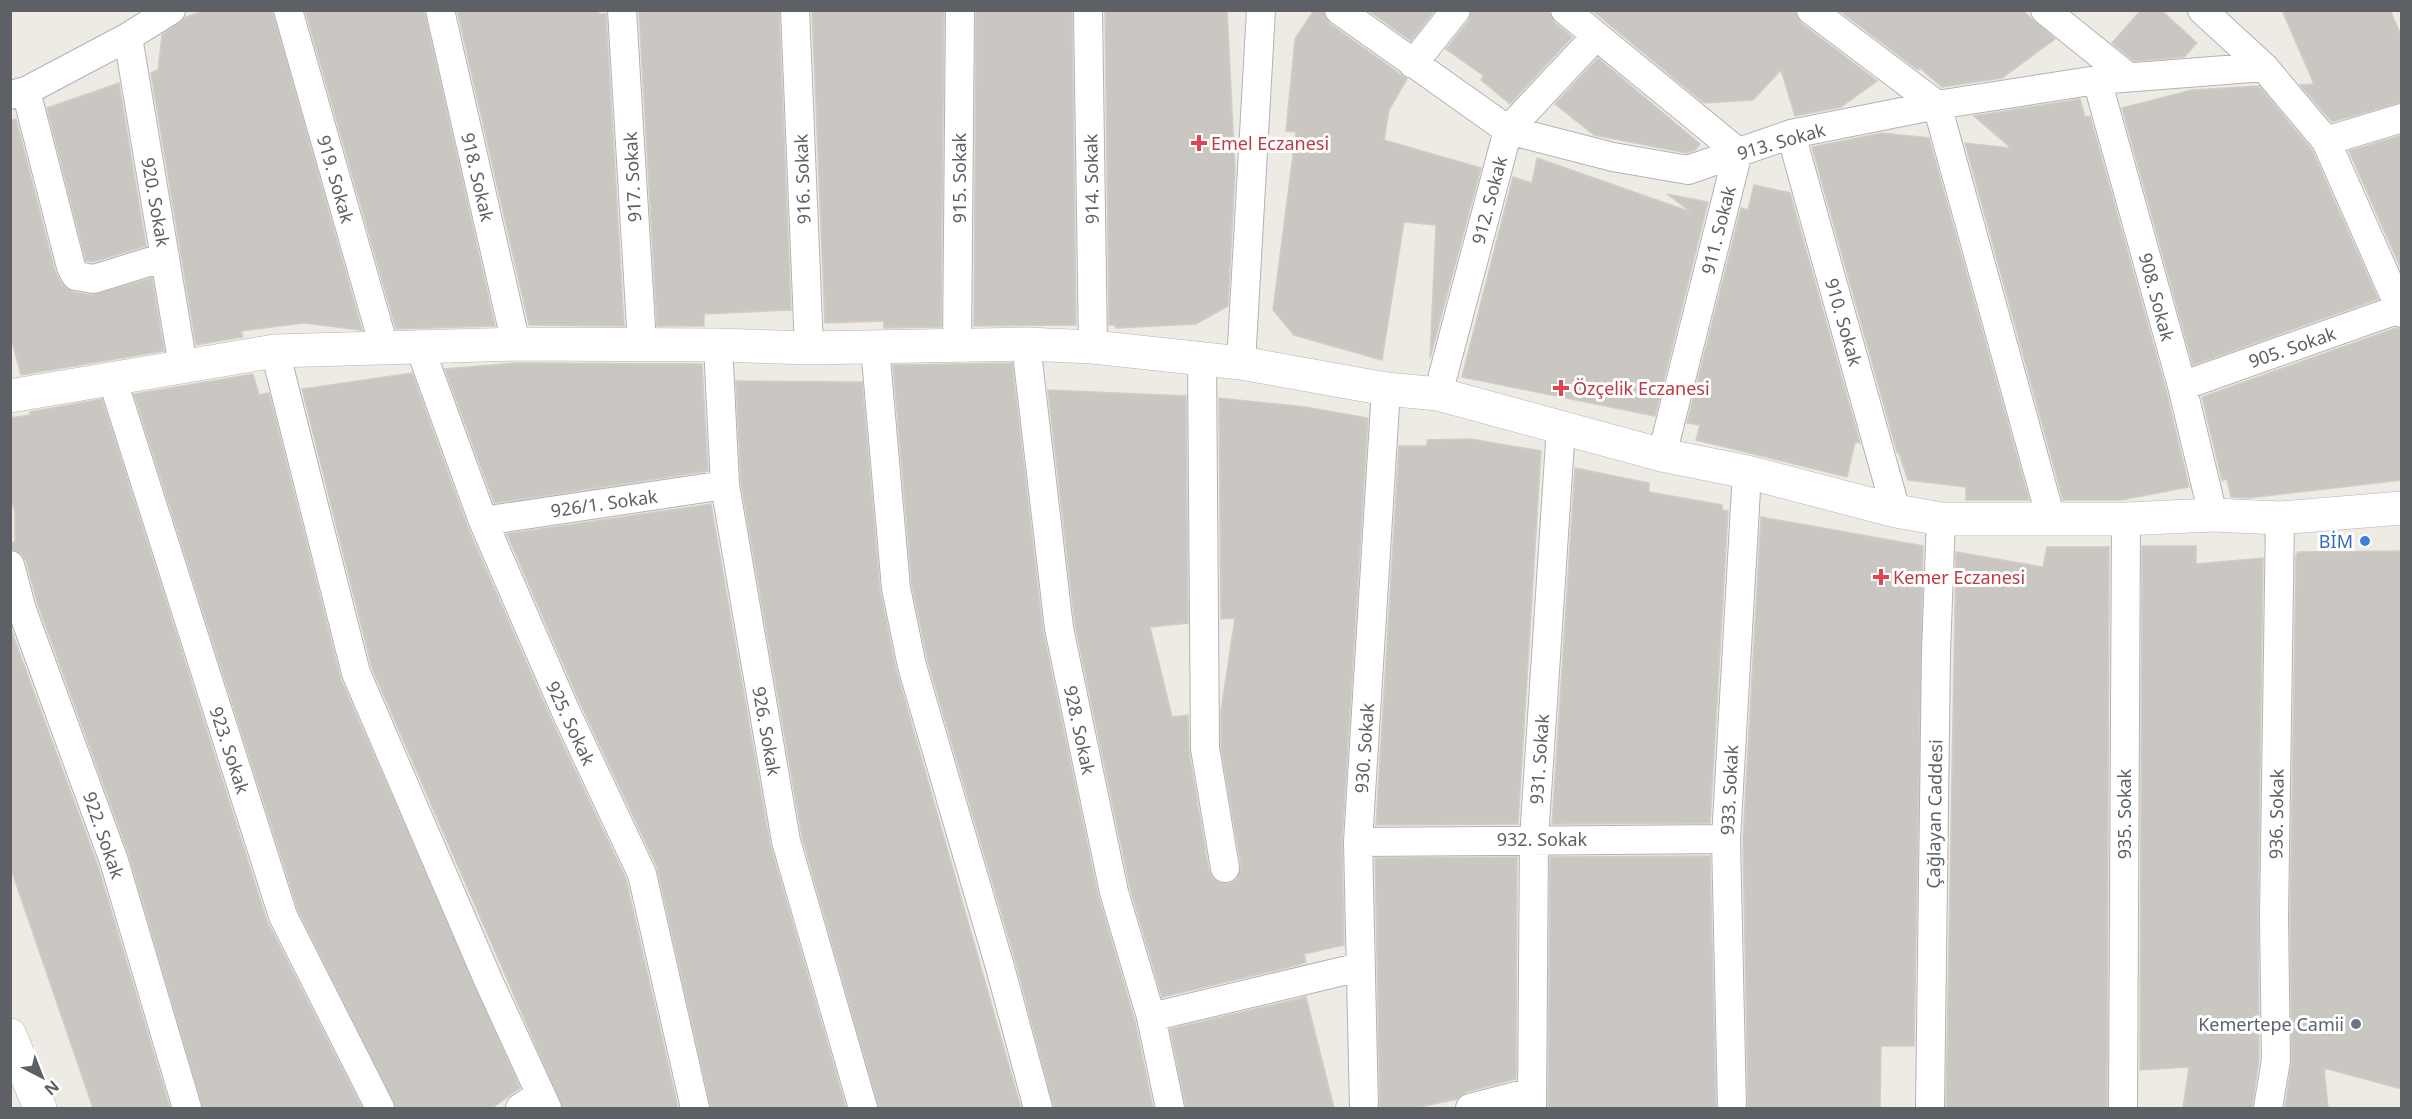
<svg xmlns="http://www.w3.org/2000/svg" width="2412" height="1119" font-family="'Noto Sans',sans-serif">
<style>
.building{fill:#cac6c2;stroke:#d3ccc4;stroke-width:1.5}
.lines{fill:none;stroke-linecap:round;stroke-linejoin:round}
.minor-casing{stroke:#b0b3b7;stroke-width:30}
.tertiary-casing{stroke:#b0b3b7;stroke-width:34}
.minor{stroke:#fff;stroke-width:28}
.tertiary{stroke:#fff;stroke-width:33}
.health-dot{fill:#e0444e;stroke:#fff;stroke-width:2}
.shop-dot{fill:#3f7fe0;stroke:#fff;stroke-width:2}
.worship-dot{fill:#6b7280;stroke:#fff;stroke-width:2}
.labels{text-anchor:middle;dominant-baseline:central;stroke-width:6;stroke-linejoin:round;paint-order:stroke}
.street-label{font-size:18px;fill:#5d6165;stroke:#fff}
.health-label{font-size:18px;fill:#be3a42;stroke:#fff;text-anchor:start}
.shop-label{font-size:18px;fill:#366cbe;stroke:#fff;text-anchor:end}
.worship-label{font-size:18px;fill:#5b616d;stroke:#fff;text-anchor:end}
</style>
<rect width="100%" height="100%" fill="#eeebe5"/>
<path class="building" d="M207,10h65l90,320 -58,-7 -63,8 2,6 -47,8 -45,-272 7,-3 4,-35 24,-18z
M305,10h119l71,316 -99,3z
M457,10h141l1,4h7l18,312 -95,-1z
M673,10h106l12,300 -87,4v12h-47l-18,-314z
M812,10h132l-3,317 -57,1v-7l-59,2z
M976,10h96l4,315 -102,1z
M1105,10h122l8,160 -7,136 -32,18 -80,4 -1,-3h-6z
M1314,10h9l6,13 78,56 -18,31 -5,30 97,28 -51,190 6,-133 -32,-3 -22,138 -88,-25 -21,-25 23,-178 -10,-1 9,-92z
M1368,10h67l-24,31z
M1472,10h77l5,12 18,15 -62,67 -29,-24 3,-4 -38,-27 23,-29z
M1592,10h203l6,13 76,58 -36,26 -46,9 -14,-46 -28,30 -49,3z
M1839,10h183l33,29 -53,39 -60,9 -22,-19 -2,2z
M2141,10h20l36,33 -13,14 -50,4 -22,-18z
M2282,10h108l12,28v64l-70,20 -32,-37 14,-1z
M1598,58l102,86 -5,6 -8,3 -93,-18 -39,-31z
M119,83l27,163 -53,16 -7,-1 -39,-153z
M2259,86l53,64 66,149 -185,66 -71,-257 70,-18z
M2080,99l5,18 5,-1 76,274 23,97 -68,13h-58l-98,-357 46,5 -37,-32z
M16,119l39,152 7,13 11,8 19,3 60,-17 12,73 -143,24 -11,-41v-213z
M1882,133l47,5 100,362h-63v-13l-58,-7 -9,-27 -2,-1 -85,-305z
M2402,135v136l-53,-120z
M1537,158l154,54 -24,-18 41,8 -53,214 -193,-39 51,-200 19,6z
M1754,185l36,8 70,250 -5,-1 -8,35 -151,-37 4,-15 -13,-2 54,-215 7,2z
M2396,328l6,1v151l-154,18 -17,-1 -4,-18 -5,1 -20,-83z
M516,363l186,1 6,107 -214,32 -49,-134z
M1012,363l31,268 55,264 37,126 18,87h-99l-38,-145 -88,-301 -16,-76 -19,-221z
M412,373l56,155 83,191 75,160 52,229h-115l-191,-440 -70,-279z
M253,374l6,21 10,-2 72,287 179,408 -28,20h-96l-98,-198 -164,-516z
M736,381l126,1 18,208 16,79 125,439h-142l-77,-271 -61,-354z
M1048,390l138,6 2,227 -38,4 22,90 16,-2 1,36 20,120 4,8 14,5 9,-4 5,-14 -20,-119v-36l14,-93 -14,1 -2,-221 86,9 63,11 -26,423 2,104 -40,9 2,8 -8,3 -136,32 -32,-109 -55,-263z
M102,399l165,522 95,187h-159l-74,-253 -91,-250 -12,-44 -5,-8 -11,-4v-7h5v-30l-5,-16v-78l20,-3v-3z
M1471,439l70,12 -23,373 -142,1 23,-379h28v-6z
M1575,468l74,15v9l73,13v5l6,1 -18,312 -158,1z
M711,504l59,340 76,264h-135l-54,-241 -76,-162 -74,-171z
M1761,517l162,29 -9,500h-33l-1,62h-132l-5,-269z
M2142,546h54v18l67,-6 -5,360 1,141 -7,49h-69l6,-41 -49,3z
M2047,547h62l-2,561h-161l10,-556 87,15z
M2402,551v538l-78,-21 4,40h-43l7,-48 -2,-142 6,-363 2,-3z
M10,627l88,239 72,242h-77l-83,-242z
M1710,856l6,252h-168l2,-251z
M1517,857l-1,222 -50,13 -9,7 -42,9h-35l-5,-250z
M1306,997l28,111h-148l-16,-79z"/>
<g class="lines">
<g class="minor-casing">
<path id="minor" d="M288,10l96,337
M440,10l76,334
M622,10l20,334
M795,10l14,338
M1088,10l5,337
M1339,10l169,120 105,27 75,13 103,-36 146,-29 160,-25 167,-13
M1565,10l173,142 -76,303
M1811,10l126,95 114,414
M2045,10l83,67
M2202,10l62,57 62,74 76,172
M128,37l55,329
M1413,64l43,-54
M2097,80l85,306 31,129
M26,91l45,176 5,9 18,3 71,-22
M10,95l16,-4 102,-54 43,-27
M1791,134l105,377
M2326,141l76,-23
M1026,344l33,284 55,264 37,125 19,91
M419,345l64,176 83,191 76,162 53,234
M718,345l7,140 61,356 77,267
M957,345l3,-335
M875,347l21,241 16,78 88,301 38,141
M275,351l81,322 133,309 58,126
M1202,360l3,388 20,120
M1241,363l20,-353
M112,378l171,538 97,192
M2182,386l220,-78
M1438,394l70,-264 88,-94
M483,521l242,-36
M10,565l12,45 92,251 73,247
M1358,842l368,-3
M1151,1017l209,-50
M520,1108l20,-13
M1364,1108l-6,-266 28,-453
M1470,1108l62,-16
M1532,1108l2,-269 27,-412
M1732,1108l-6,-269 21,-367
M1930,1108l6,-456 5,-133
M2123,1108l3,-589
M2268,1108l8,-48 -2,-142 6,-400"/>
</g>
<g class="tertiary-casing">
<path id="tertiary" d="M10,396l265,-45 241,-7 202,1 91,3 217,-4 67,3 148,16 145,26 52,5 224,61 85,17 149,39 45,8h185l87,-4 67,3 122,-10
M10,1035l30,73"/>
</g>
<use href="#minor" class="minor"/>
<use href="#tertiary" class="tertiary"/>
</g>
<g class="health-dot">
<path d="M1196 134h6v6h6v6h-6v6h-6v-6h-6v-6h6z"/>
<path d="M1558 379h6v6h6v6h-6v6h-6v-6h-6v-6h6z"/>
<path d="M1878 568h6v6h6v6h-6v6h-6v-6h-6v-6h6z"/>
</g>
<circle class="shop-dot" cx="2365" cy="541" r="6"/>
<circle class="worship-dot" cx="2356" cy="1024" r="6"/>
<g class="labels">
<g class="street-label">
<text transform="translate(1781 141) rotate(-16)">913. Sokak</text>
<text transform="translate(478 177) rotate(77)">918. Sokak</text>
<text transform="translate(632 177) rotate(-93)">917. Sokak</text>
<text transform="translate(959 178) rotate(-90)">915. Sokak</text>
<text transform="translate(336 179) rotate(74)">919. Sokak</text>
<text transform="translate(802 179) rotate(-92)">916. Sokak</text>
<text transform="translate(1091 179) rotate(-91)">914. Sokak</text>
<text transform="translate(1489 200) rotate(-75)">912. Sokak</text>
<text transform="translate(156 202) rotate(80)">920. Sokak</text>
<text transform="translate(1718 230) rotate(-76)">911. Sokak</text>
<text transform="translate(2157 297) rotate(75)">908. Sokak</text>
<text transform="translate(1844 322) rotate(74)">910. Sokak</text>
<text transform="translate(2292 347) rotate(-19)">905. Sokak</text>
<text transform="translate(604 503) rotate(-8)">926/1. Sokak</text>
<text transform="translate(571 723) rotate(65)">925. Sokak</text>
<text transform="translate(1080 730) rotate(78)">928. Sokak</text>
<text transform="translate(767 731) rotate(80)">926. Sokak</text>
<text transform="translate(1364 748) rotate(-86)">930. Sokak</text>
<text transform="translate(230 750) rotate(72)">923. Sokak</text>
<text transform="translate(1539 759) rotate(-86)">931. Sokak</text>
<text transform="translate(1729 790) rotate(-87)">933. Sokak</text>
<text transform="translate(1934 814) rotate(-89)">Çağlayan Caddesi</text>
<text transform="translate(2124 814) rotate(-90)">935. Sokak</text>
<text transform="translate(2276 814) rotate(-89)">936. Sokak</text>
<text transform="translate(104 835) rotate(71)">922. Sokak</text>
<text x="1542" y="839">932. Sokak</text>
</g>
<g class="health-label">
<text x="1211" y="143">Emel Eczanesi</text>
<text x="1573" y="388">Özçelik Eczanesi</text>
<text x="1893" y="577">Kemer Eczanesi</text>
</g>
<g class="shop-label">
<text x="2353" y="541">BİM</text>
</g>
<g class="worship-label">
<text x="2344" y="1024">Kemertepe Camii</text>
</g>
</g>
<rect width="2412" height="1119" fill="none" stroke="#5d6165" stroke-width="24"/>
<g transform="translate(42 1077) rotate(138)" stroke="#ffffff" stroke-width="4.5" paint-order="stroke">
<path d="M0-4.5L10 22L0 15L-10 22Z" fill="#5d6165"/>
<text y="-9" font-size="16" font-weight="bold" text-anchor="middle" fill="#5d6165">N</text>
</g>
</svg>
